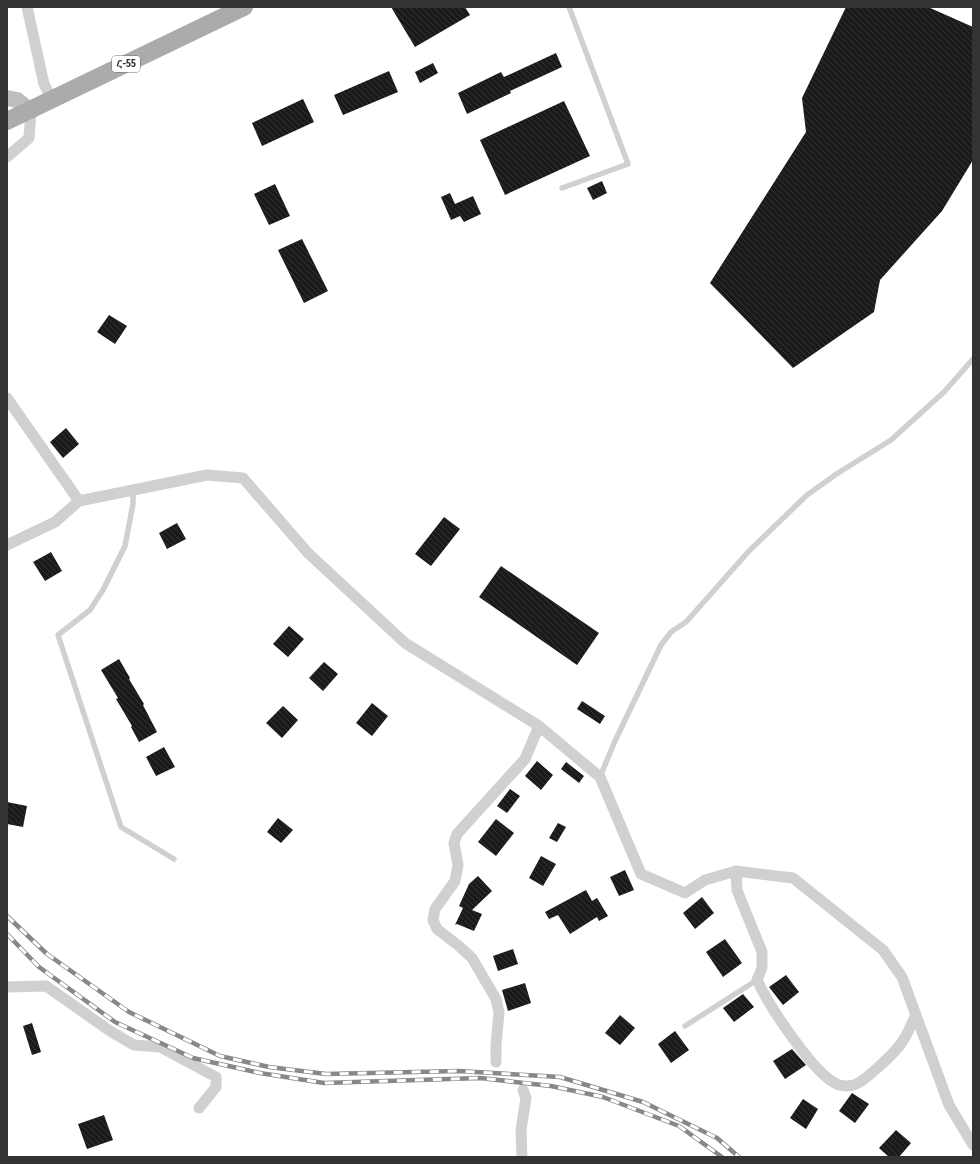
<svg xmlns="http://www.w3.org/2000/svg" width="980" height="1164" font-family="'Fira Sans Condensed','Noto Sans Armenian',sans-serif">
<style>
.building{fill:url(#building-back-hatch)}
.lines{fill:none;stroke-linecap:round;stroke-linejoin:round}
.lane{stroke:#d0d0d0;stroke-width:5.5}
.street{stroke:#d0d0d0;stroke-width:11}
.secondary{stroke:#bdbdbd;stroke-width:16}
.primary{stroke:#ababab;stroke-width:18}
.rail-casing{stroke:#888;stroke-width:4.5}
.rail{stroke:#fff;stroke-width:3;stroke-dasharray:9;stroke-linecap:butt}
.labels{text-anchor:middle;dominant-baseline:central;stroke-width:4;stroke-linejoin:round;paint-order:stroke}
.shield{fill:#fff;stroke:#707070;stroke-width:1}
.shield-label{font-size:10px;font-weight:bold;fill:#333}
</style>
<defs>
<pattern id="building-back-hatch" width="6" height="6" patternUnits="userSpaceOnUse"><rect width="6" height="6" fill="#1a1a1a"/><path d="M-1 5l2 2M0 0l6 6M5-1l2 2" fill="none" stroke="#333"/></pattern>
</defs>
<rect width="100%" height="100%" fill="#fff"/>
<path class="building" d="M391,7h74l5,8 -55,32z
M846,7h82l45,20v133l-31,51 -62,69 -6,32 -81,56 -83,-85 96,-151 -4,-34z
M556,53l6,14 -52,24 1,2 -44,21 -9,-21 43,-21 3,5z
M433,63l5,10 -18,10 -5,-11z
M389,71l9,21 -55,23 -9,-20z
M303,99l11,23 -52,24 -10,-23z
M564,101l26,55 -85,39 -25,-55z
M602,181l5,12 -14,7 -6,-12z
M275,184l15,32 -21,9 -15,-31z
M450,193l5,11 18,-8 8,18 -17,8 -4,-6 -9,4 -10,-23z
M302,239l26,52 -24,12 -26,-53z
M109,315l18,11 -12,18 -18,-12z
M66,428l13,16 -16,14 -13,-16z
M444,517l16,12 -29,37 -16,-12z
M177,523l9,16 -19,10 -8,-16z
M51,552l11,19 -17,10 -12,-19z
M501,566l98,67 -22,32 -98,-68z
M289,626l15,13 -16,18 -15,-13z
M119,659l11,19 -1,1 15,25 -1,1 14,27 -18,10 -8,-15 1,-1 -16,-27 2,-1 -17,-28z
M324,662l14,12 -15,17 -14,-13z
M582,701l23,15 -5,8 -23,-15z
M372,703l16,13 -16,20 -16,-13z
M283,706l15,14 -16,18 -16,-15z
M164,747l11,20 -19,9 -10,-19z
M537,761l16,14 -12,15 -16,-14z
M566,762l18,14 -5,7 -18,-14z
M510,789l10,7 -13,17 -10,-7z
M7,802l20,4 -4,21 -16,-3z
M278,818l15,12 -12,13 -14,-11z
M496,819l18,14 -18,23 -18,-14z
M558,823l8,4 -9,15 -8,-4z
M541,856l15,8 -13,22 -14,-8z
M625,870l9,20 -15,6 -9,-19z
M478,876l14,15 -20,19 10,4 -8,17 -17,-7 -2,1 8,-17 -4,-2 10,-22z
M586,890l6,11 5,-3 11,18 -9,5 -2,-4 -27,17 -12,-19 -9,4 -4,-7z
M702,897l12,16 -19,16 -12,-16z
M725,939l17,24 -19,14 -17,-25z
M513,949l5,15 -20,7 -5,-15z
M786,975l13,17 -16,13 -14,-18z
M525,983l6,20 -23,8 -6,-21z
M743,994l11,13 -20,15 -11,-14z
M620,1015l15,13 -15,17 -15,-12z
M32,1023l9,29 -9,3 -9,-29z
M675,1031l14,19 -18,13 -13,-19z
M792,1049l14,16 -21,14 -12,-18z
M852,1093l17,11 -14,19 -16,-12z
M803,1099l15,10 -12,20 -16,-11z
M104,1115l9,25 -26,9 -9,-25z
M896,1130l15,13 -12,14h-10l-10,-9z"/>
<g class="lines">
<path class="lane" d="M562,188l66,-24 -59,-157
M133,491v13l-8,42 -22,44 -13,20 -32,25 63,192 53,32
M600,777l15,-36 46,-96 10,-13 15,-10 63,-71 58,-56 31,-22 53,-33 53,-48 29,-33
M685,1026l72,-46"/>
<path class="street" d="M27,7l17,77 8,16
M7,157l22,-19 2,-27
M7,398l72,103
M7,545l48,-23 24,-21 128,-26 36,3 65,75 97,90 134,83 61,51 41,97 44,19 20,-13 31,-9 57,7 90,72 19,27 47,128 24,40
M736,871l1,19 25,62v16l-5,12c11,24 58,97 82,105 4,1 11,1 15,0 10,-3 43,-34 48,-43 6,-8 9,-18 14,-27
M7,987l39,-1 64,45 24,14 26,2 56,30v10l-17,21
M496,1062v-17l3,-33 -3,-13 -24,-41 -13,-12 -22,-17 -4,-9 2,-11 20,-28 3,-16 -4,-22 3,-9 68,-75 14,-33
M522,1157l-1,-27 5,-32 -3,-8"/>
<path class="secondary" d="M7,98l10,2 14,11"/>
<path class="primary" d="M7,121l237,-114"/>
<g class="rail-casing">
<path id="rail" d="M7,916l40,38 82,58 91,44 49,11 57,7 133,-3 101,6 83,25 74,36 22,19
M7,934l32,33 76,55 78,36 67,15 64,10 156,-5 71,8 52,11 76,29 43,31"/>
</g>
<use href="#rail" class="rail"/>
</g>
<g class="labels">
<rect class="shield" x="112" y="56" width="28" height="16" rx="3"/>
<g class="shield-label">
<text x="126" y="64">Հ-55</text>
</g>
</g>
<rect width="980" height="1164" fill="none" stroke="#333333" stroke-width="16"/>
</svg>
